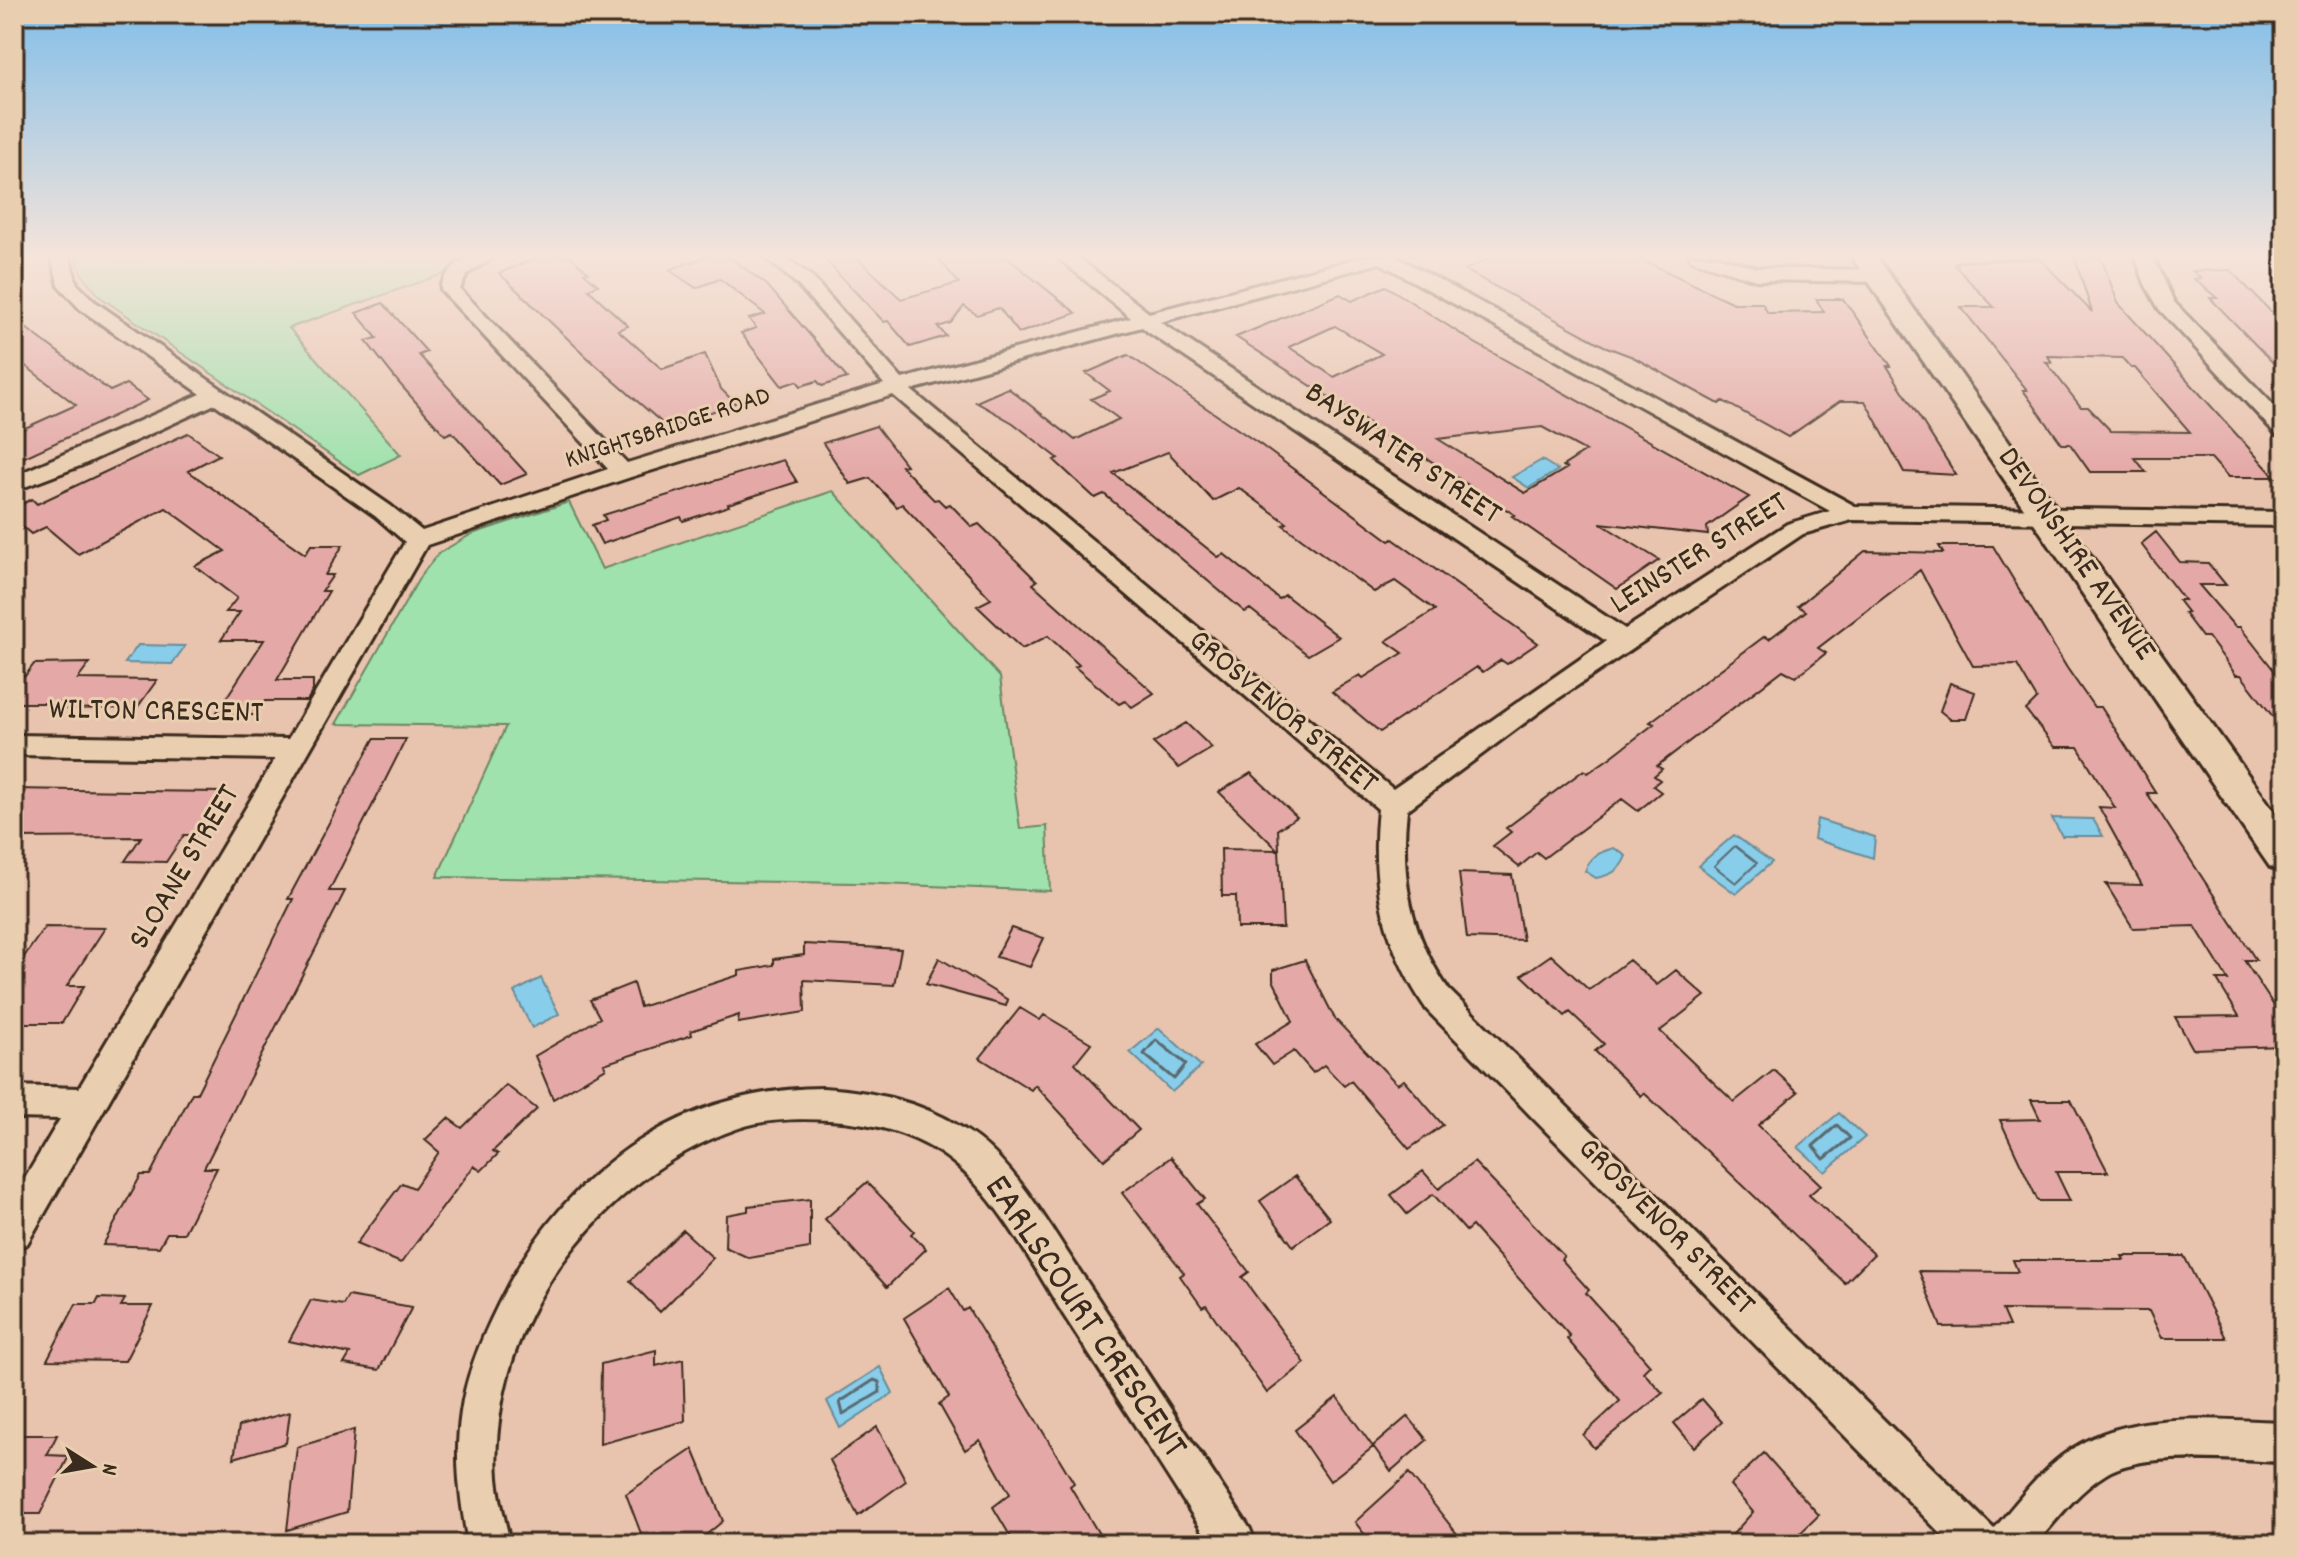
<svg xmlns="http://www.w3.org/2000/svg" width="2298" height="1558" font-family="Dekko,sans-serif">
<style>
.green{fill:#9fe2ad;stroke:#6d8666;stroke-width:2}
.water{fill:#88cdea;stroke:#698c98;stroke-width:2}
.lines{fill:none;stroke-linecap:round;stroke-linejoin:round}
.shore-far1{stroke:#5a6b70;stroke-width:2}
.shore{stroke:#5a6b70;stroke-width:3}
.building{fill:#e4a9a7;stroke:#3b2a1e;stroke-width:2;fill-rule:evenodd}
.street-casing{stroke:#3b2a1e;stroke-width:6}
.secondary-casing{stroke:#3b2a1e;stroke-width:6}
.street{fill:#e9ceb0;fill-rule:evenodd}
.secondary{fill:#e9ceb0;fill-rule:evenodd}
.labels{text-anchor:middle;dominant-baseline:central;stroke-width:6;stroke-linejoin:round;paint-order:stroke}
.far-street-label{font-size:26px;fill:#3b2a1e;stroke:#e9ceb0}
.street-label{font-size:32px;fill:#3b2a1e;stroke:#e9ceb0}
.near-street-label{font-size:38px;fill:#3b2a1e;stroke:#e9ceb0}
</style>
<rect width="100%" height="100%" fill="#e8c3ad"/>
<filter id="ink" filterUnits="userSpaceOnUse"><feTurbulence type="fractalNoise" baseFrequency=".0125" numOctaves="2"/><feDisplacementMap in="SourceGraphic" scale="16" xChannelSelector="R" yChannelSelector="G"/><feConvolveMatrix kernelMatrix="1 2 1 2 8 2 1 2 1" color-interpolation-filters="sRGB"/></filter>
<g filter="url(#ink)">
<path class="green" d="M76,256h393l-26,18 -154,54 112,127 -42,20 -259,-178 -19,-24z
M833,491l167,186 20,152 27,-3 3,65 -192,-8 -421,-6 69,-151 -170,-2 85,-149 18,-22 33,-19 97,-32 33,67z"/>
<path class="water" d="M1542,460l16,10 -29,18 -17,-11z
M138,645l46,1h1l-13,18 -47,-1z
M2052,818l41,1 10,17h-41z
M1817,819l58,18 -2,21 -59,-19z
M1734,835l38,27 -36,32 -38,-28z
M1614,848l12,8c-6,15 -15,19 -30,22l-11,-7c6,-15 14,-19 29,-23z
M541,978l18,36 -27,14 -18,-36z
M1159,1028l42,38 -29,26 -42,-40z
M1839,1113l26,24 -40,35 -27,-25z
M880,1367l13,26 -53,35 -13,-27z"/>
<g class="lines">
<path class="shore-far1" d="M1735,846l22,17 -21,20 -22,-17z"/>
<path class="shore" d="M1156,1040l30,24 -12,15 -30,-25z
M1837,1125l13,13 -26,21 -11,-13z
M874,1380l5,2 1,10 -37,22 -3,-12z"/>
</g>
<path class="building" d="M541,256h29l18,16 -4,1 14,12 -10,4 40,37 -10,4 44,39 43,-15 16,35 14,14 -67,25 -79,-69 -90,-86z
M707,256h21l39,29 80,93 -25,8 -5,-5 -16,5 -4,-5 -15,5 -41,-53 15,-5 -7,-9 16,-5 -45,-35 -24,9 -27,-18z
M821,256h34l46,43 58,-16 -23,-27h69l71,57 -57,20 -20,-25 -22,7 -13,-9 -13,17 -13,4 8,9 -36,11 -22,-26 -4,1z
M1494,256h140l99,47h29l6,10 56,-1 -8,-13h27l48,67h-4l69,109 -52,-3 -39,-71h-25l-52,36 -65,-36 -4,3 -86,-47 -29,-11 -139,-76z
M2074,256l27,2 17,45 157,174h-47l-17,-19h-76l11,14h-56l-20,-28h-8l-39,-54h4l-66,-83h33l-40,-42h4l-3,-3 84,-4 53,54zM2048,356l74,2 9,10h4l55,64 -79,-1 -23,-24h-7l-35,-45 6,1z
M2230,270l54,55v49l-74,-76h7l-23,-19 7,-1 -9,-7z
M1386,286l89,57 274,154 -42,30 1,8 -108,-12 59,37 -42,29 -105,-73 3,-1 -89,-57 -6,3 -51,-33 4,-2 -137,-89 104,-43 12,7zM1335,326l47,28 -48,23 -45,-30zM1542,427l44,24 -23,15 4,2 -42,25 -87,-54z
M383,303l44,49 -8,3 108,119 -27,11 -48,-53 -7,3 -46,-52 -33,-42 11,-3 -21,-25z
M14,319l96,72 16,-7 22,16 -134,62v-29l62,-28 -62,-48z
M1128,355l133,90 129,96 3,-2 145,104 -31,21 -6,-4 -18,12 -6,-5 -97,65 -48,-40 28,-17 3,3 40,-25 -17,-12 49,-31 -40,-29 -21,11 -91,-67 4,-2 -48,-35 -26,13 -45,-49 -55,21 105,84 6,-3 55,45 6,-4 54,42 -31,18 -58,-46 -5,3 -141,-118 -9,4 -41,-38 4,-2 -45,-35 -37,-21 32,-14 67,52 44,-21 -28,-20 19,-8 -24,-18z
M876,426l30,39 -5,1 33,34 4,-1 7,7 5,-2 22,23 7,-3 58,57 -4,3 121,109 -22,14 -7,-6 -6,3 -44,-37 4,-2 -31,-29 -26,13 -45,-43 14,-7 -89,-95 -5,3 -27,-29 -20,6 -27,-41z
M188,433l31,22 -31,16 117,83 6,-9h32l-18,30h8l-11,16h7l-52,89h36v10l-6,11h-42l-9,14h-41l49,-75h-43l19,-28h-14l11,-14 -42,-32 30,-15 -59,-43 -88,46 -32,-27 -15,7 -7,-6 -10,4v-24l18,-9 5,5z
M783,460l14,22 -69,22 1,2 -46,15 -2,-4 -79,27 -10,-19 14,-5 -3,-5z
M2156,532l24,30 28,1 18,22h-27l36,42h5l44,56v48l-43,-56h-5l-28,-38h-6l-18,-24h4l-10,-13h6l-43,-56z
M1939,546h54l74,122 27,39h7l55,86h-9l109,167h-12l40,61v25l-91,3 -18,-32 64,-1 -22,-36h11l-33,-54 -62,2 -27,-44 36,1 -43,-78 16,1 -37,-61h-23l-29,-37 11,-11 -20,-34 -44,1 -53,-96 -102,78 8,5 -30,24 -13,-7 -126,96 5,3 -8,7 6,4 -7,6 8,6 -23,19 -16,-12 -78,59 -7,-6 -18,15 -26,-21 18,-14 -5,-4 78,-58 4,3 23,-16 43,-33 -4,-2 115,-86 4,3 37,-28 -8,-5 67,-55 78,2z
M90,663l-12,16 79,1 -20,28 -75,1 5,-6h-53v-27h11l9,-12z
M1950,683l25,9 -9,27h-16l-10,-8z
M1186,723l26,25 -33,20 -26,-25z
M374,739h32l-77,152h16l-141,277h13l-33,65h-17l-8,14 -56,-2 38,-70h9l42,-82h5l96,-194h-5z
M1251,773l46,44 -19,12 5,99h-46l-1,-32h-14l-1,-47 57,1 -59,-58z
M14,789l120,2 89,1 -27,43h-12l-18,27 -41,-1 16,-24 -127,1z
M1459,873l53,2 11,65 -56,-2z
M45,927l60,1 -38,58h17l-22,37h-48v-52z
M1011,928l33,10 -14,29 -34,-10z
M804,944l97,5 -7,36 -90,-5 1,32 -67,11 1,-8 -48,16 1,4 -88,29 2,4 -53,31 -18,-43 65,-38 -10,-18 43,-17 7,24 99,-32v-4l35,-6v-6l30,-4z
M1551,955l38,35 40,-30 28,25 19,-15 29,26 -45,35 74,71 40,-32 24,22 -40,33 63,60 -12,10 65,59 -29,29 -139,-133 -62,-57 -3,3 -46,-45 9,-7 -34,-32 -5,4 -43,-41z
M939,958l69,42 -2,6 -80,-22z
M1305,960l30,59 62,65 7,-4 39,45 -34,24 -58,-68 -7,5 -20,-21 -11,8 -19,-22 -22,14 -17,-21 38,-23 -20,-41v-10z
M1020,1008l20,12 4,-5 47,28 -16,20 64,67 -35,30 -69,-75 -4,5 -51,-32z
M506,1085l31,24 -44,42 5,3 -17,17 -7,-5 -73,97 -45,-19 46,-61 12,5 25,-36 -14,-12 23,-22 14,10z
M2031,1100h40l37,72h-52l14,29h-32l-38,-81 40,-1z
M1171,1157l34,42 -8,5 52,68 -7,5 63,86 -38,30 -61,-88 -4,2 -22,-31 4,-3 -62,-80z
M1474,1162l90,94 -3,3 28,31 -3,3 64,72 -7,7 20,21 -69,55 -11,-13 37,-34 -53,-62 3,-3 -98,-110 -6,5 -33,-37 -26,20 -16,-19 32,-24 16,18z
M1295,1176l35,43 -37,27 -33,-45z
M867,1182l47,49 -3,3 15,15 -39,38 -62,-68z
M810,1199v49l-61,10 -24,-11 1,-32 22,-4v-5z
M683,1230l30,28 -53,54 -30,-31z
M2122,1256h62l42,82h-64l-13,-27 -147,-1 7,16 -68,1 -22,-56 99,1 -5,-12h111z
M949,1288l14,23 5,-3 106,175 -4,3 29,48 -13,10h-71l-22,-37 17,-13 -30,-54 -15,10 -26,-46 10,-7 -45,-79z
M348,1296l64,11 -33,63 -35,-6 6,-10 -61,-13 22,-41 32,5z
M99,1298l26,1 -4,7h32l-28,55 -78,-1 29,-56h20z
M656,1350v16l27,-7 2,62 -85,23 1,-80z
M1337,1397l36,50 -43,34 -35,-51z
M1702,1399l20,23 -28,25 -20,-24z
M290,1412l-4,31 -52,15 5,-32z
M1408,1416l19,24 -36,31 -18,-25z
M877,1427l29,54 -48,35 -28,-56z
M354,1430l-7,82 -60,18 10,-83z
M14,1435h43l-10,20 22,1 -29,58h-26z
M693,1449l30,72 -28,23h-50l-19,-50z
M1764,1453l55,62 -30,29h-65l29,-32 -23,-27z
M1409,1473l56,71h-93l-17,-22z"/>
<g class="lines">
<g class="street-casing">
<path id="street" d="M51,256h18l8,28 17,17 297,205 31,25 186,-62 -167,-179v-5c12,-25 29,-31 55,-29l-29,18 -7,15 167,174 257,-79 -87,-100 -34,-28h20l28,20 91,103 229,-61 -75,-62h20l73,57 218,-57h28l460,250 429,6v14l-432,-6 -49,14 -253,170 -143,106c-7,67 3,124 42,180l545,539c22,-25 42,-53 68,-73 63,-48 148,-36 222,-34v40c-46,-1 -139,-12 -178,12 -28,17 -49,45 -70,70h-85l-524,-534c-43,-63 -57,-126 -49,-201l-485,-414 -262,82 -204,68 -400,699 -13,5v-52l46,-78 -46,-1v-32l65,2 196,-329 -261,-4v-20l274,4 117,-197 -30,-26 -160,-112 -135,62 -66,25v-15l187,-82 -121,-85 -21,-23zM1380,263l450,248 -43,13 -162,105 -465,-307zM1142,327l6,5 458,309 -213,148 -482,-399z
M1689,256h27l41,12 122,2 9,6 -9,6 -123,-2 -65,-20z
M2135,256h18l21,46 110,114v19l-8,-1 -117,-125 -14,-25z
M823,1088c54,3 111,17 155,51 43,33 76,95 107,140 55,84 110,167 165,250l6,15h-45c-49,-77 -98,-153 -148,-230 -33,-53 -71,-128 -124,-162 -33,-21 -72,-30 -110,-32 -29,-2 -63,-1 -90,8 -100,34 -185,120 -222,219 -15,40 -23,89 -20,131 2,22 9,45 13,66h-42c-8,-46 -14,-86 -7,-132 5,-38 21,-75 38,-109 63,-129 177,-214 324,-215z"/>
</g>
<g class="secondary-casing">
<path id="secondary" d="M1851,256h25l408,569v47l-14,-5z"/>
</g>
<use href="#street" class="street"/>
<use href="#secondary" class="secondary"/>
</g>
</g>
<linearGradient id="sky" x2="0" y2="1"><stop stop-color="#81bee9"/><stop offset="0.54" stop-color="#f5e4da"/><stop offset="1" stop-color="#f5e4da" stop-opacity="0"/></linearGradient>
<rect width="2298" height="474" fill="url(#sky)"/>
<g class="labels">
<g class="far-street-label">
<text transform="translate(668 429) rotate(-18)">KNIGHTSBRIDGE ROAD</text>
</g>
<g class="street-label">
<text transform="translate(1402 455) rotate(34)">BAYSWATER STREET</text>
<text transform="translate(1700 555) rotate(-32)">LEINSTER STREET</text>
<text transform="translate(2075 555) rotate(55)">DEVONSHIRE AVENUE</text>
<text transform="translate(156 713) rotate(1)">WILTON CRESCENT</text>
<text transform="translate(1282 713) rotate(40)">GROSVENOR STREET</text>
<text transform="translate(186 868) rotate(-59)">SLOANE STREET</text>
<text transform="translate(1665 1228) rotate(45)">GROSVENOR STREET</text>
</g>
<g class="near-street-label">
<text transform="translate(1084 1318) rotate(56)">EARLSCOURT CRESCENT</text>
</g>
</g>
<rect width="2298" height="1558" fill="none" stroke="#e9ceb0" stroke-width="48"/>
<rect x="24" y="24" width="2250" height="1510" fill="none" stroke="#3b2a1e" stroke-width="3" filter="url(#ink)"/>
<g transform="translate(92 1466) rotate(101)" stroke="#e9ceb0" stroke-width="6" paint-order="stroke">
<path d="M0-6L14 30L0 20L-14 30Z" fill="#3b2a1e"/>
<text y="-12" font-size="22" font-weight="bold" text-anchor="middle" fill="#3b2a1e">N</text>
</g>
</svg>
